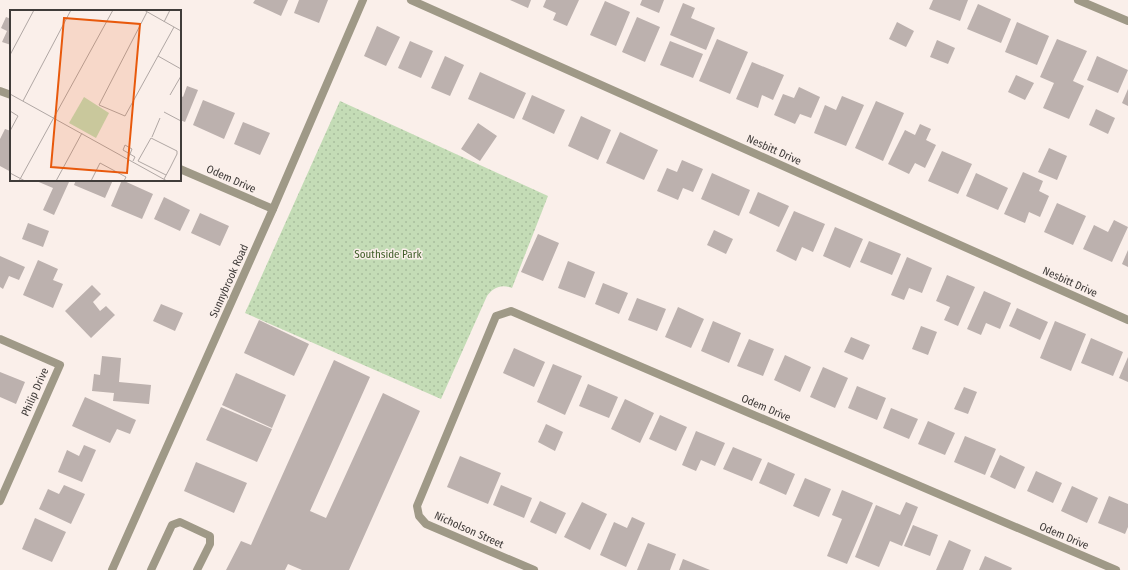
<svg xmlns="http://www.w3.org/2000/svg" width="1128" height="570" font-family="'Fira Sans Condensed',sans-serif">
<style>
.park{fill:url(#park-dots)}
.building{fill:#bcb1ae}
.lines{fill:none;stroke-linecap:round;stroke-linejoin:round}
.service{stroke:#9f9987;stroke-width:8}
.minor{stroke:#9f9987;stroke-width:8}
.tertiary{stroke:#9f9987;stroke-width:8}
.labels{text-anchor:middle;dominant-baseline:central;stroke-width:3;stroke-linejoin:round;paint-order:stroke}
.street-label{font-size:11px;fill:#403c3a;stroke:#faefea}
.park-label{font-size:11px;fill:#3e5d27;stroke:#faefea}
.inset-road{fill:none;stroke:#b0a7a4;stroke-width:1}
.view{fill:#e8590c;fill-opacity:0.15;stroke:#e8590c;stroke-width:2}
.inset-edge{fill:none;stroke:#403c3a;stroke-width:2}
</style>
<defs>
<pattern id="park-dots" width="8" height="8" patternUnits="userSpaceOnUse"><rect width="8" height="8" fill="#c4dcb6"/><path d="M2 2h.1M6 6h.1" fill="none" stroke="#a9be9d" stroke-width="1.8" stroke-linecap="round"/></pattern>
</defs>
<rect width="100%" height="100%" fill="#faefea"/>
<path class="park" d="M340,101l208,95 -36,92c-11,-4 -18,-1 -25,8l-46,103 -196,-86z"/>
<path class="building" d="M255,0h33l-7,16 -28,-13z
M299,0h29l-9,23 -25,-10z
M510,0h21l-3,8z
M546,0h33l-12,26 -14,-6 3,-7 -13,-6z
M642,0h22l-5,13 -19,-8z
M933,0h35l-8,21 -31,-12z
M605,1l25,11 -14,34 -26,-11z
M683,3l12,5 -4,10 24,10 -9,22 -36,-15z
M978,4l33,15 -10,24 -34,-14z
M6,17l5,2v26l-9,-3 5,-11 -6,-3z
M637,17l23,10 -15,35 -23,-10z
M897,22l17,9 -8,16 -17,-8z
M1017,22l32,14 -12,29 -32,-13z
M377,26l23,11 -14,29 -22,-10z
M717,39l31,13 -18,42 -31,-13z
M1057,39l30,12 -14,30 11,5 -15,33 -26,-11 11,-25 -14,-6z
M937,40l18,8 -7,16 -18,-7z
M410,41l23,10 -12,27 -23,-10z
M670,41l33,13 -10,24 -33,-13z
M445,56l19,9 -14,31 -19,-8z
M1097,56l31,14 -10,23 -31,-13z
M752,62l32,13 -11,25 -11,-5 -4,13 -22,-9z
M480,72l46,21 -12,26 -46,-20z
M1016,75l18,8 -9,17 -17,-8z
M187,86l11,4 -13,32 -5,-2v-25l3,2z
M799,87l21,10 -9,21 -11,-4 -5,10 -21,-9 9,-21 11,4z
M1128,89v17l-6,-3z
M532,95l33,15 -11,24 -32,-15z
M842,96l22,9 -18,41 -32,-13 11,-28 11,5z
M203,100l32,13 -11,26 -31,-14z
M876,101l28,12 -21,48 -28,-13z
M1096,109l19,9 -7,16 -19,-9z
M581,116l30,14 -13,30 -30,-14z
M243,122l27,11 -10,22 -26,-11z
M478,123l19,13 -17,25 -19,-12z
M920,124l11,5 -5,11 10,5 -11,23 -10,-5 -6,11 -21,-10 17,-34 10,5z
M5,129l6,2v41l-11,-6v-27z
M620,132l38,18 -14,30 -38,-17z
M1049,148l18,8 -10,24 -19,-8z
M942,151l30,13 -14,30 -30,-13z
M682,160l21,9 -10,23 -10,-4 -5,12 -21,-9 10,-23 10,4z
M1023,172l20,9 -4,10 10,5 -9,21 -11,-5 -4,11 -21,-9z
M712,173l38,17 -11,26 -38,-17z
M976,173l32,15 -10,22 -32,-14z
M34,180h31l4,2 -15,33 -11,-5 10,-22z
M76,180h37l-8,18 -31,-13z
M122,180l31,14 -11,25 -31,-13z
M758,192l31,14 -10,21 -30,-14z
M164,197l26,13 -10,21 -26,-12z
M1057,203l29,13 -13,29 -29,-13z
M794,211l31,13 -12,28 -11,-5 -6,14 -20,-10z
M200,213l29,13 -9,20 -29,-13z
M1114,220l14,7 -16,35 -29,-13 11,-24 14,7z
M28,223l21,8 -6,16 -21,-8z
M835,227l28,12 -13,29 -27,-12z
M714,230l19,9 -7,15 -19,-9z
M538,234l21,9 -16,38 -22,-9z
M869,241l32,13 -9,21 -32,-13z
M1128,250v17l-6,-3z
M0,256l25,11 -6,13 -10,-4 -6,13 -3,-2z
M907,257l25,11 -10,25 -13,-5 -5,12 -13,-5z
M38,260l20,9 -5,11 10,4 -10,24 -30,-13z
M568,261l27,11 -10,26 -27,-10z
M947,275l28,12 -17,39 -14,-6 6,-13 -14,-6z
M603,283l25,10 -9,21 -24,-10z
M92,285l9,9 -8,8 7,9 6,-5 9,9 -24,23 -26,-27z
M984,291l27,12 -11,26 -14,-6 -5,12 -14,-6z
M637,298l29,11 -9,22 -29,-11z
M161,304l22,9 -8,18 -22,-10z
M678,307l26,12 -13,29 -26,-11z
M1017,308l31,14 -8,18 -31,-14z
M259,320l50,24 -15,32 -50,-23z
M713,321l28,12 -12,30 -28,-12z
M1055,321l31,13 -15,37 -31,-13z
M921,326l16,6 -9,23 -16,-6z
M851,337l19,8 -7,15 -19,-8z
M1091,338l32,14 -10,24 -32,-13z
M749,339l25,10 -11,27 -26,-10z
M514,348l31,14 -11,25 -31,-14z
M785,355l26,12 -11,25 -26,-12z
M102,356l19,2 -2,24 32,3 -2,19 -36,-3 1,-8 -22,-2 2,-17 6,1z
M1128,357v25l-9,-4z
M334,360l36,17 -60,134 16,7 57,-125 37,18 -71,159h-47l-14,-6 -3,6h-59l15,-29 10,4z
M553,364l29,12 -17,39 -28,-13z
M823,367l25,11 -13,30 -25,-11z
M0,372l25,10 -9,22 -16,-7z
M236,373l50,22 -14,33 -50,-23z
M588,384l30,13 -9,21 -30,-12z
M857,386l29,12 -9,22 -29,-12z
M964,387l13,5 -9,22 -14,-5z
M85,397l51,23 -6,14 -13,-5 -7,14 -38,-17z
M625,399l29,14 -14,30 -29,-14z
M221,407l51,22 -15,33 -51,-22z
M891,408l27,11 -9,20 -26,-11z
M660,415l27,12 -11,24 -27,-12z
M928,421l27,12 -10,22 -27,-11z
M546,424l17,8 -8,19 -17,-9z
M696,431l29,12 -10,23 -14,-6 -5,11 -14,-6z
M965,436l31,13 -11,26 -31,-13z
M84,445l12,5 -14,32 -24,-10 9,-22 12,6z
M733,447l29,12 -10,22 -29,-12z
M1000,455l25,12 -10,22 -25,-12z
M460,456l41,17 -13,31 -41,-17z
M196,462l51,21 -13,30 -50,-22z
M768,462l27,12 -9,21 -27,-12z
M1036,471l26,12 -9,20 -26,-12z
M805,478l26,11 -12,28 -26,-11z
M64,485l21,9 -14,30 -32,-15 9,-20 11,5z
M501,485l31,13 -8,20 -31,-13z
M1072,486l26,12 -11,25 -26,-12z
M842,490l31,13 -26,61 -20,-8 15,-37 -10,-4z
M1109,496l19,8v23l-3,7 -27,-11z
M540,501l26,12 -10,21 -26,-12z
M582,502l25,12 -17,36 -26,-13z
M906,502l12,5 -16,39 -12,-5 -11,26 -24,-10 21,-52 24,10z
M632,517l13,6 -19,44 -26,-12 14,-33 13,6z
M35,518l31,14 -14,30 -30,-13z
M913,525l25,10 -8,21 -26,-10z
M949,540l22,10 -8,20h-27z
M648,543l28,11 -6,16h-33z
M985,556l27,12 -1,2h-32z
M683,559l27,11h-31z"/>
<g class="lines">
<path class="service" d="M151,570l21,-45 8,-3 30,14v8l-13,26"/>
<path class="minor" d="M411,0l717,320
M1078,0l50,21
M0,91l11,4
M180,169l93,40
M0,339l60,26 -60,136
M534,570l-108,-46 -7,-8 -2,-10 79,-190 15,-5 605,259"/>
<path class="tertiary" d="M112,570l161,-361 90,-209"/>
</g>
<g class="labels">
<g class="street-label">
<text transform="translate(774 150) rotate(24)">Nesbitt Drive</text>
<text transform="translate(231 179) rotate(24)">Odem Drive</text>
<text transform="translate(229 281) rotate(-66)">Sunnybrook Road</text>
<text transform="translate(1070 282) rotate(24)">Nesbitt Drive</text>
<text transform="translate(35 392) rotate(-66)">Philip Drive</text>
<text transform="translate(766 408) rotate(23)">Odem Drive</text>
<text transform="translate(469 530) rotate(24)">Nicholson Street</text>
<text transform="translate(1064 536) rotate(23)">Odem Drive</text>
</g>
<g class="park-label">
<text x="388" y="254">Southside Park</text>
</g>
</g>
<g transform="translate(10 10)">
<rect width="171" height="171" fill="#faefea"/>
<path d="M74,87l25,16 -13,25 -27,-15z" fill="#c4dcb6"/>
<path class="inset-road" d="M134,0l37,21M137,2l-48,93 26,11 49,-89M154,12l6,-12M0,45l24,-45M148,46l23,13M0,84l157,87M160,85l11,-19M13,91l48,-91M0,101l8,5 -8,15M154,102l17,9M142,127l8,-19M115,135l7,4 -2,5 -7,-4zM118,148l2,-4 5,3 -2,4M0,163l15,8M154,169l6,-11 7,-14v-3l-26,-13 -13,23 28,14M9,171l94,-171M46,171l26,-48M81,171l9,-18 26,14 -2,4"/>
<path class="view" d="M54,8l76,6 -13,149 -76,-6z"/>
<rect width="171" height="171" class="inset-edge"/>
</g>
</svg>
